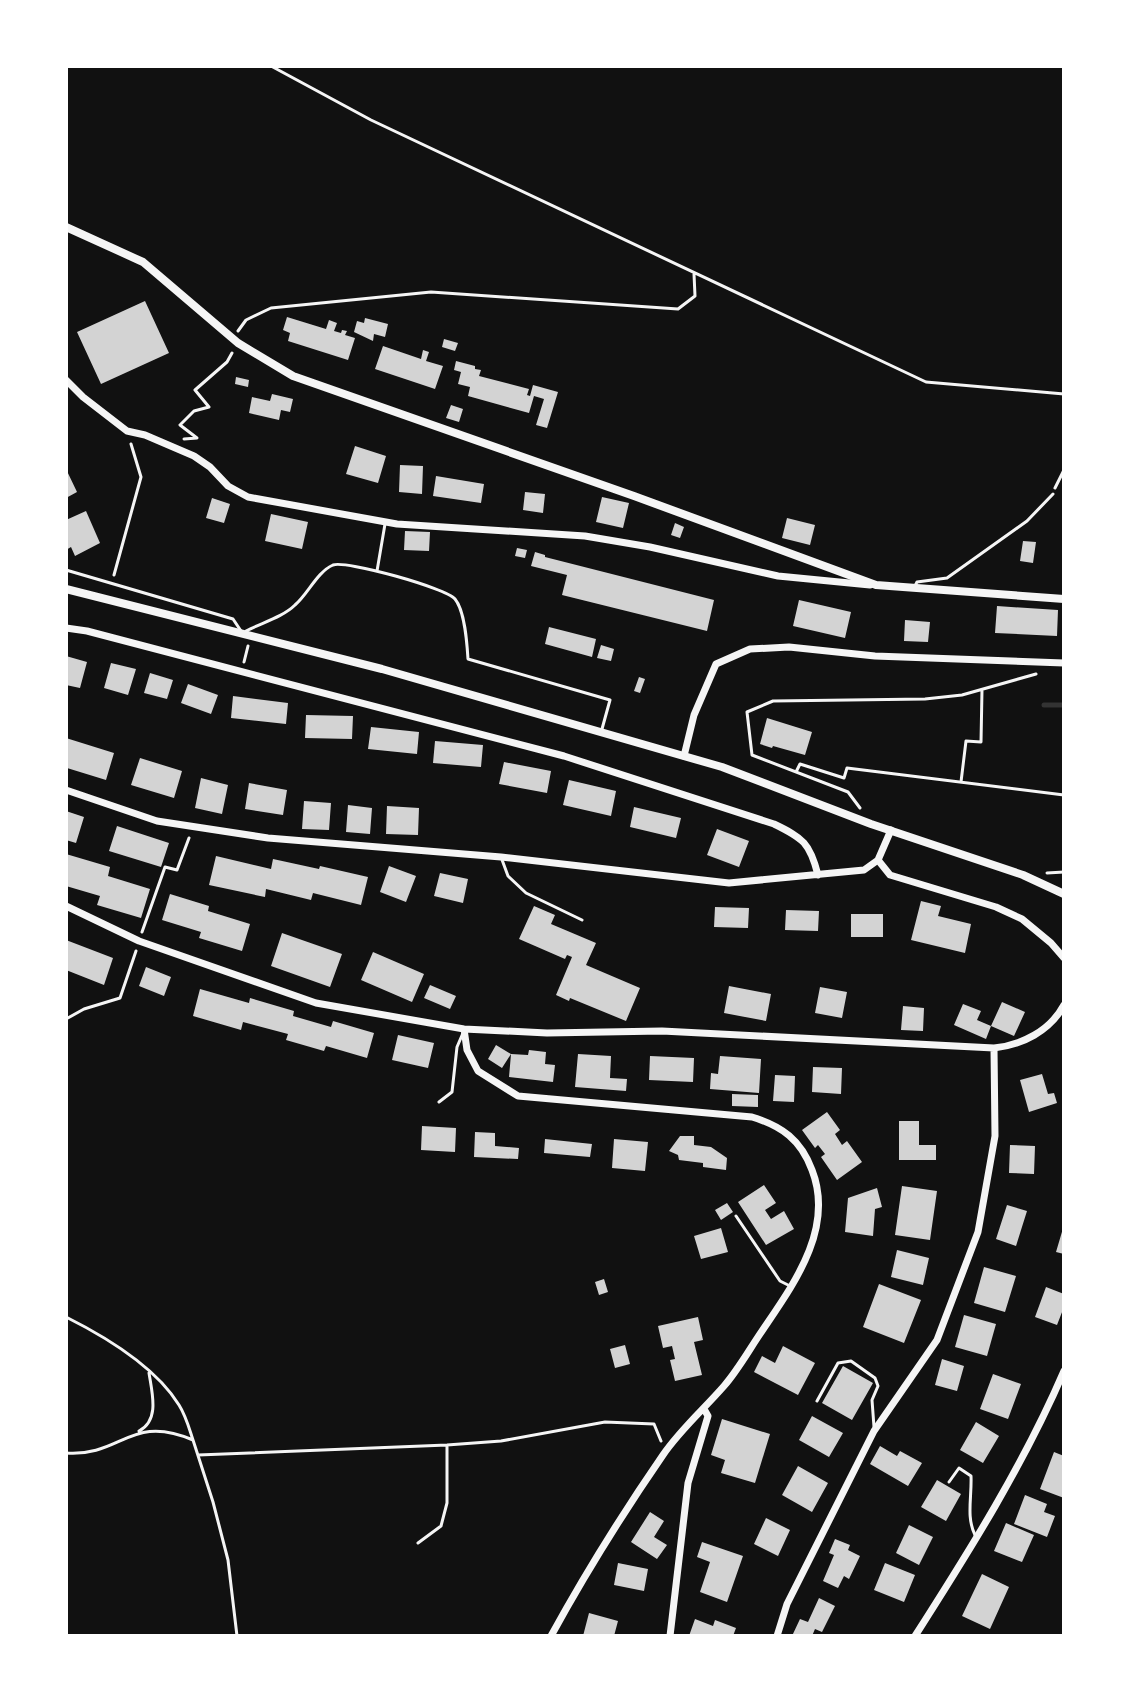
<svg xmlns="http://www.w3.org/2000/svg" width="1130" height="1702" font-family="Literata,serif">
<style>
.lines{fill:none;stroke-linecap:round;stroke-linejoin:round}
.stream{stroke:#333;stroke-width:5}
.building{fill:#d3d3d3}
.path{stroke:#f5f5f5;stroke-width:3}
.service{stroke:#f5f5f5;stroke-width:3}
.minor{stroke:#f5f5f5;stroke-width:7}
.tertiary{stroke:#f5f5f5;stroke-width:8}
</style>
<rect width="100%" height="100%" fill="#111"/>
<g class="lines">
<path class="stream" d="M1044,705h20"/>
</g>
<path class="building" d="M145,301l24,52 -68,31 -24,-52z
M287,317l39,12 3,-9 8,3 -3,8 7,2 1,-3 5,1 -2,4 10,3 -7,22 -60,-19 2,-8 -7,-3z
M365,318l23,6 -3,13 -11,-3 -1,7 -19,-9 3,-11 7,2z
M444,339l14,4 -3,8 -13,-4z
M383,346l38,13 2,-9 6,2 -3,9 17,5 -8,23 -60,-20z
M456,361l19,5v3l6,1 -2,6 50,13 -2,6 3,1 3,-11 25,7 -11,36 -11,-3 8,-26 -10,-3 -5,17 -61,-17 2,-9 -12,-3 3,-12 -7,-2z
M236,377l13,3 -1,7 -13,-3z
M272,394l21,5 -3,13 -9,-2 -2,10 -30,-7 3,-16 18,4z
M451,405l12,4 -4,13 -13,-4z
M355,446l31,10 -8,27 -32,-9z
M400,465l23,1 -1,28 -23,-2z
M66,469l11,23 -11,6z
M436,476l48,8 -3,19 -48,-7z
M525,492l20,2 -2,19 -20,-3z
M602,497l27,6 -6,25 -27,-6z
M212,498l18,6 -6,19 -18,-5z
M86,511l14,32 -25,13 -4,-9 -5,3v-30z
M271,514l37,8 -6,27 -37,-8z
M787,518l28,7 -5,20 -28,-7z
M675,523l9,4 -4,11 -9,-3z
M405,531l25,1 -1,19 -25,-1z
M1023,541l13,1 -3,21 -13,-2z
M517,548l10,2 -2,8 -10,-2z
M535,552l10,3v2l169,43 -7,31 -145,-36 5,-20 -36,-9z
M799,600l52,12 -6,26 -52,-12z
M997,606l61,4 -1,26 -62,-3z
M905,620l25,2 -2,20 -24,-1z
M549,627l47,12 -4,18 -47,-13z
M601,645l13,4 -3,12 -14,-3z
M66,656l21,6 -7,26 -14,-3z
M111,663l25,6 -8,26 -24,-7z
M150,673l23,7 -6,19 -23,-6z
M639,677l6,2 -5,14 -6,-2z
M188,684l30,11 -7,19 -30,-11z
M233,696l55,7 -2,21 -55,-6z
M306,715l47,1 -1,23 -47,-1z
M767,718l45,14 -7,23 -32,-9 -1,2 -12,-4z
M371,727l48,5 -2,22 -49,-5z
M66,738l48,15 -8,27 -39,-12z
M435,741l48,4 -2,22 -48,-4z
M140,758l42,13 -8,27 -43,-13z
M504,762l47,9 -4,22 -48,-9z
M201,778l27,7 -6,29 -27,-6z
M569,780l47,11 -5,25 -48,-11z
M249,783l38,7 -4,25 -38,-6z
M304,801l27,2 -2,27 -27,-1z
M348,805l24,3 -2,26 -24,-2z
M387,806l32,2 -1,27 -32,-1z
M634,807l47,11 -5,20 -46,-11z
M66,811l18,6 -8,26 -10,-3z
M117,826l52,17 -8,24 -52,-16z
M717,829l32,12 -10,26 -32,-12z
M66,854l44,13 -2,9 42,13 -9,29 -44,-13 3,-9 -34,-10z
M216,856l55,13 2,-10 46,10 1,-3 48,11 -7,28 -48,-12 -2,7 -45,-11 -1,8 -56,-12z
M389,866l27,10 -10,26 -26,-10z
M440,873l28,6 -5,24 -29,-7z
M170,894l39,12 -1,5 42,13 -8,27 -43,-13 2,-6 -39,-12z
M921,901l20,5 -3,10 33,8 -6,29 -54,-13z
M534,906l21,9 -4,9 45,19 -10,22 54,23 -14,33 -56,-23 -1,3 -13,-6 16,-38 -5,-2 -2,4 -46,-20z
M715,907l34,1 -1,20 -34,-1z
M786,910l33,1 -1,20 -33,-1z
M851,914h32v23h-32z
M282,933l60,21 -12,33 -59,-21z
M66,940l47,18 -9,27 -38,-15z
M373,952l51,22 -12,28 -51,-22z
M146,967l25,10 -7,19 -25,-10z
M430,985l26,11 -6,13 -26,-11z
M729,986l42,8 -5,27 -42,-8z
M820,987l27,5 -5,26 -27,-5z
M200,989l49,14 1,-5 44,13 -1,5 38,11 2,-6 41,12 -7,25 -41,-12 -2,5 -38,-11 2,-6 -45,-12 -2,8 -48,-14z
M1002,1002l23,10 -11,24 -23,-10 -5,13 -32,-14 9,-21 18,7 -4,9 14,6z
M903,1006l21,2 -1,23 -22,-1z
M398,1035l36,8 -6,25 -36,-8z
M496,1045l15,9 -9,14 -14,-9z
M529,1050l17,2 -1,12 10,1 -2,17 -44,-5 2,-23 17,1z
M578,1054l33,2 -1,22 17,1 -1,12 -51,-4z
M650,1056l44,2 -1,24 -44,-2z
M720,1056l41,3 -2,34 -49,-4 1,-16 7,1z
M813,1067l29,1 -1,26 -29,-2z
M1042,1074l6,20 6,-1 3,10 -28,9 -9,-32z
M775,1075l20,1 -1,26 -21,-1z
M732,1094l26,1v12l-26,-1z
M827,1112l13,18 -5,4 7,11 5,-4 15,21 -25,18 -16,-23 4,-3 -7,-9 -3,3 -13,-18z
M899,1121h20v24h17v15h-37z
M422,1126l34,2 -1,24 -34,-2z
M475,1132l20,1v13l24,2 -1,11 -44,-2z
M680,1136h14v9l17,2 16,11 -1,12 -23,-3v-4l-24,-3 -1,-5 -9,-4z
M545,1139l47,5 -2,13 -46,-4z
M614,1139l34,3 -3,29 -33,-3z
M1010,1145l25,1 -1,28 -25,-1z
M764,1185l12,18 -11,7 6,9 13,-8 10,18 -28,16 -28,-43z
M902,1186l35,5 -7,49 -35,-5z
M877,1188l5,19 -7,2 -2,27 -28,-4 3,-34z
M727,1203l6,9 -12,8 -6,-10z
M1007,1205l20,6 -11,35 -20,-7z
M1064,1225v29l-8,-2z
M721,1228l7,24 -27,7 -7,-23z
M897,1250l32,8 -6,27 -32,-8z
M984,1267l32,9 -11,36 -31,-9z
M604,1279l4,13 -9,3 -4,-13z
M879,1284l42,16 -17,43 -41,-16z
M1046,1287l18,7v13l-7,18 -22,-8z
M964,1315l32,9 -9,32 -32,-9z
M698,1317l5,23 -9,2 8,33 -27,6 -5,-21 5,-1 -3,-13 -9,2 -5,-22z
M625,1345l5,19 -15,4 -5,-19z
M783,1346l32,17 -17,32 -44,-23 8,-16 13,7z
M942,1359l22,7 -7,25 -22,-6z
M843,1366l30,17 -21,37 -30,-17z
M993,1374l28,10 -13,35 -28,-10z
M812,1416l31,17 -14,24 -30,-17z
M722,1419l48,15 -15,49 -34,-10 4,-13 -14,-5z
M976,1422l23,14 -16,27 -23,-13z
M880,1446l17,10 3,-5 22,12 -14,23 -38,-22z
M1054,1452l10,4v42l-24,-9z
M798,1466l30,17 -16,29 -30,-17z
M937,1480l24,14 -15,27 -25,-14z
M1025,1495l22,9 -3,8 11,4 -8,21 -33,-13z
M650,1512l14,9 -10,16 13,8 -10,14 -26,-17z
M766,1518l24,12 -12,26 -24,-12z
M1006,1523l28,12 -12,27 -28,-11z
M909,1525l24,12 -14,28 -23,-12z
M835,1539l15,6 -2,5 12,6 -11,23 -5,-3 -6,12 -15,-7 11,-26 -5,-2z
M702,1542l41,14 -16,46 -27,-10 10,-30 -13,-5z
M618,1563l30,6 -4,22 -30,-6z
M885,1563l30,12 -11,27 -30,-12z
M982,1574l27,13 -19,42 -28,-13z
M819,1598l16,8 -13,26 -7,-3 -3,7h-20l8,-17 8,3z
M589,1613l29,8 -4,15h-31z
M695,1619l18,7 2,-6 21,8 -3,8h-44z"/>
<g class="lines">
<path class="path" d="M271,66l100,54 555,262 138,12
M238,331l8,-11 25,-12 160,-16 247,17 17,-13 -1,-22
M184,439l13,-1 -17,-13 14,-14 15,-4 -14,-17 32,-28 5,-9
M1055,488l9,-18
M114,575l27,-98 -10,-33
M244,662l4,-16
M796,772l4,-8 44,14 3,-10 217,27
M961,782l5,-41 15,1 1,-52
M860,808l-12,-16 -96,-37 -5,-43 26,-11 152,-2 37,-4 74,-21
M1047,873l17,-1
M142,932l23,-65 12,3 12,-32
M66,1019l18,-10 36,-11 16,-47
M66,1317c40,20 89,49 113,88 7,11 10,23 14,35
M139,1431c21,-11 13,-38 10,-58
M66,1453c56,4 64,-40 127,-13l20,62 15,58 9,76
M198,1455l249,-10 54,-4 104,-19 49,2 7,17
M418,1543l23,-17 6,-23v-58"/>
<path class="service" d="M66,570l167,49 8,12
M377,571l8,-47
M914,588l3,-6 30,-4 80,-57 26,-27
M246,631c15,-8 37,-14 49,-26 13,-11 22,-33 38,-40 13,-5 113,23 122,34 10,12 12,44 13,60l142,41 -8,29
M501,857l7,19 18,17 56,27
M439,1102l13,-10 5,-45 6,-14
M736,1216l44,65 8,4
M817,1401l21,-38 13,-2 24,17 3,8 -6,14 2,27
M949,1482l10,-14 12,8c1,21 -5,41 4,59"/>
<path class="minor" d="M66,380l17,17 44,34 18,4 49,21 16,11 18,19 20,11 149,27 188,12 65,11 128,29 92,9
M66,628l21,3 477,125 210,68c29,14 36,19 44,51
M684,756l10,-41 22,-51 34,-15 39,-2 86,9 189,7
M66,790l91,31 111,17 233,19 228,26 135,-13 14,-10 13,-30
M878,860l12,15 106,32 26,12 29,24 13,15
M66,906l73,35 177,62 148,26 83,4 115,-2 332,17c28,-3 56,-17 70,-43
M464,1029l3,21 11,21 40,25 234,21c30,9 49,23 60,53 23,59 -19,115 -50,161 -13,19 -24,39 -38,55 -20,23 -44,44 -61,69 -40,58 -78,119 -112,181
M670,1636l18,-153 20,-67 -4,-7
M777,1636l10,-32 87,-173 63,-91 41,-108 17,-96 -1,-88
M915,1636c55,-86 109,-172 149,-265"/>
<path class="tertiary" d="M66,227l77,35 95,81 55,33 341,120 242,89 188,14
M66,589l316,80 340,98 149,57 152,51 41,19"/>
</g>
<rect width="1130" height="1702" fill="none" stroke="#ffffff" stroke-width="136"/>
</svg>
